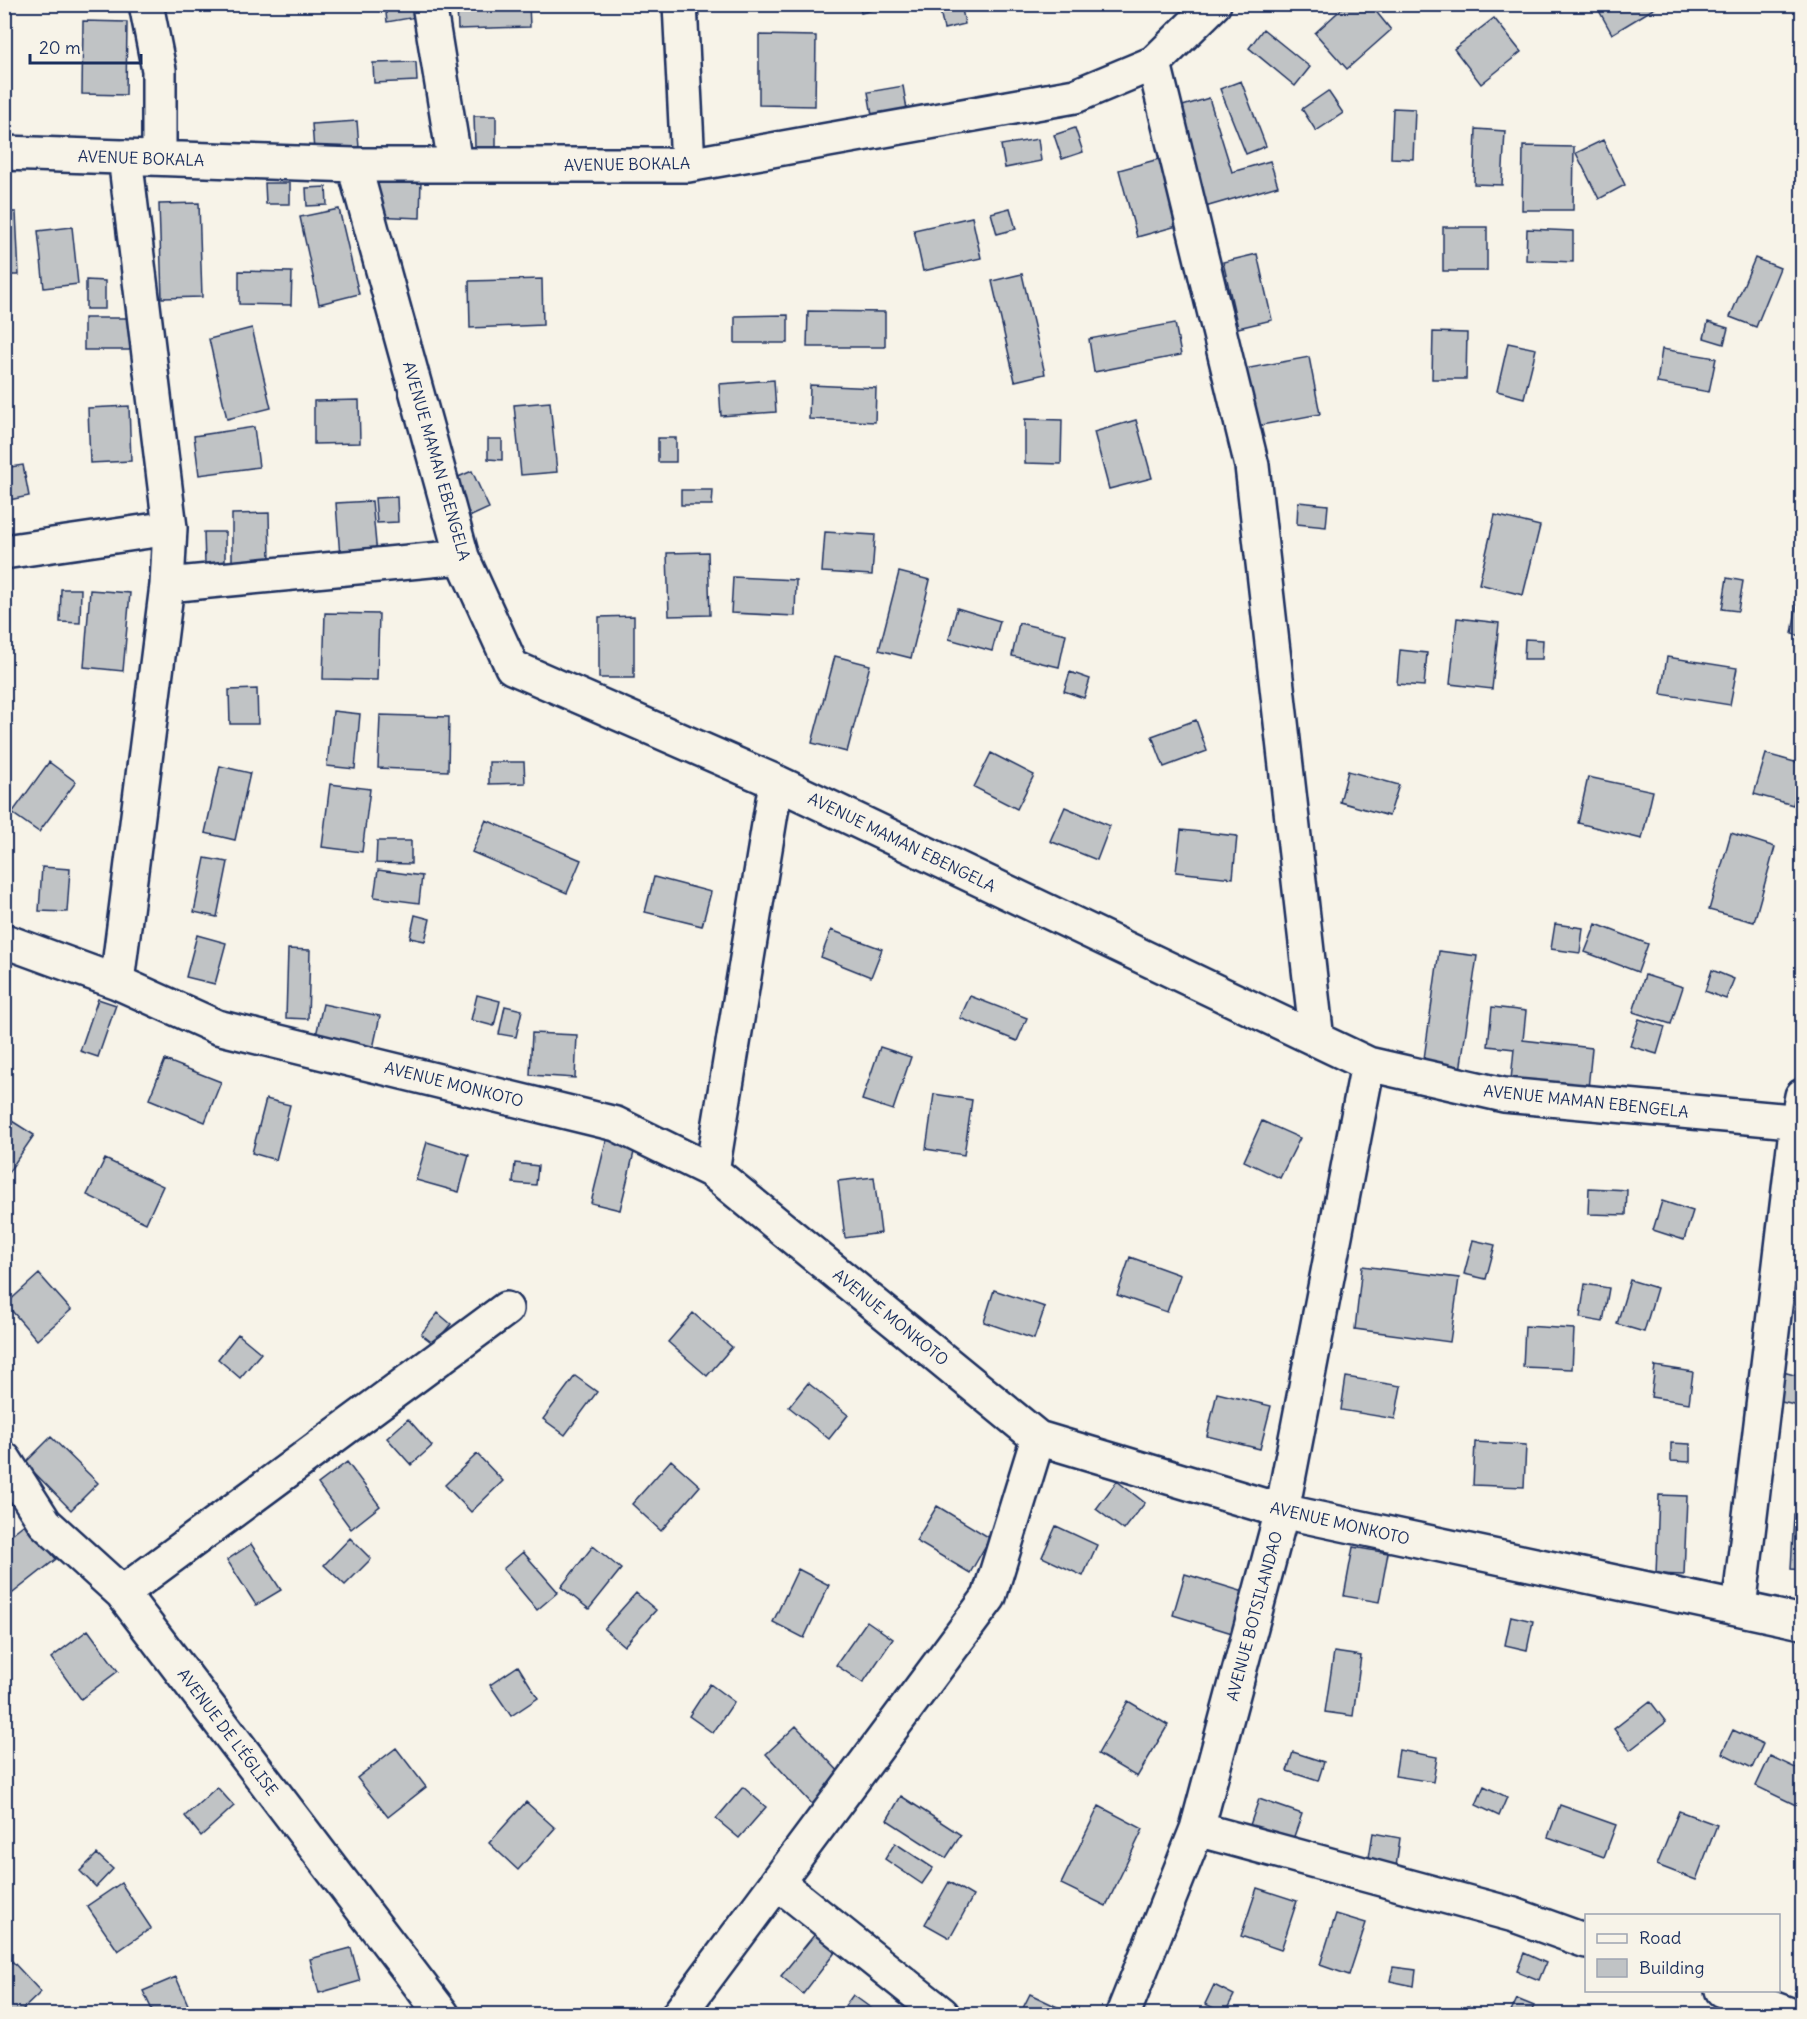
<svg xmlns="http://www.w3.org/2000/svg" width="1807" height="2019" font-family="Delius,sans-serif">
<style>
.building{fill:#c0c3c5;stroke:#1b2f5e;stroke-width:1.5}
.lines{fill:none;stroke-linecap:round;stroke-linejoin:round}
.minor-casing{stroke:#1b2f5e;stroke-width:38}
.minor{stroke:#f7f3e8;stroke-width:33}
.labels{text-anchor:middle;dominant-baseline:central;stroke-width:4.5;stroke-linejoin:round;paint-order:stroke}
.street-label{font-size:16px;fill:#1b2f5e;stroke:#f7f3e8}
</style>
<rect width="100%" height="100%" fill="#f7f3e8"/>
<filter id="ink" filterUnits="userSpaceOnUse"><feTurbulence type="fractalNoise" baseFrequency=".0167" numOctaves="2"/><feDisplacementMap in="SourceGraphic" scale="12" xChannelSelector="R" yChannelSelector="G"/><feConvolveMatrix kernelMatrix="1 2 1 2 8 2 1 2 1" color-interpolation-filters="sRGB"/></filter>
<g filter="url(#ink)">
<path class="building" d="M4,4h16v3h-16z
M385,4h35l2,12 -35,6z
M457,4h72l1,23 -72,2z
M859,4h35l-33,9z
M947,4h14l4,20 -21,5 -5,-23z
M1347,4h23l21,26 -44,39 -32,-36z
M1601,4h51l3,4 -43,26 -15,-27z
M1494,18l27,34 -40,32 -27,-35z
M83,21l44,1 -1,73 -44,-1z
M1263,29l47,38 -15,19 -46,-38z
M759,35l57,1 -1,70 -56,-1z
M416,62l1,19 -43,2 -1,-20z
M1241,81l25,65 -20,8 -26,-65z
M903,86l5,29 -35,6 -5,-29z
M1328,91l15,22 -27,18 -14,-22z
M1209,98l23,74 38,-11 8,25 -73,21 -29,-99z
M1393,108l22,1 -2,50 -22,-1z
M474,116h22v31h-21z
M357,121l2,27 -45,3 -2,-27z
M1075,128l8,24 -21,7 -8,-24z
M1476,129l29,2 -3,54 -28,-1z
M1038,139l3,22 -36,7 -4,-23z
M1603,140l22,45 -26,14 -23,-46z
M1523,146l51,1 -1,63h-51z
M1159,159l18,67 -40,11 -18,-67z
M374,178l47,1 -1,39 -47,-2z
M265,183h25v21h-24z
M326,187l1,18 -20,1 -1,-18z
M199,203l3,94 -40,1 -3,-94z
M1010,208l6,21 -19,5 -6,-21z
M339,209l20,85 -40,10 -19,-87z
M4,212h12l3,63h-15z
M972,217l9,41 -58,13 -9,-41z
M72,227l6,57 -34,4 -6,-57z
M1443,227h44v44h-44z
M1527,229l46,2v31l-47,-2z
M1257,254l15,66 -34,8 -15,-66z
M1755,258l25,10 -24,59 -26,-10z
M239,271l53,1 -1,33 -52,-1z
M1022,274l23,100 -30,7 -23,-100z
M542,279l1,46 -73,3 -1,-47z
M86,280l19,1v28h-19z
M808,311l77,1v35h-78z
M788,315v28h-53v-27z
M84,318h46v32h-46z
M1708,322l20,6 -4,16 -20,-6z
M1175,323l6,32 -87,17 -5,-33z
M252,328l19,80 -44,11 -18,-80z
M1433,332l34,1 -1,46h-34z
M1508,343l28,6 -12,49 -27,-7z
M1662,349l54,9 -7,34 -52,-9z
M1309,357l11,57 -69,13 -12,-57z
M774,380l2,32 -55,4 -2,-32z
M810,385l66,3 -1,34 -66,-3z
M359,400l1,43 -46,1v-43z
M550,402l7,70 -36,3 -7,-70z
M129,406l2,55 -41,2 -2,-55z
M1025,419l37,1 -1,44 -36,-1z
M1136,420l16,58 -43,11 -15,-57z
M254,427l5,40 -60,8 -5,-39z
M658,438h18v24h-18z
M488,439h14v21l-14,-1z
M23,465l6,31 -25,5v-33z
M472,471l17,37 -22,10 -18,-37z
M681,490h32l-1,15h-31z
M397,497l1,25 -21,1 -2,-25z
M372,501l5,54 -37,2 -4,-54z
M1298,502l30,3 -2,22 -29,-3z
M269,513l1,48 -38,1v-48z
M1495,515l45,11 -17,69 -44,-11z
M204,532h21v32h-20z
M825,532l50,3 -3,40 -50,-3z
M708,552l2,63 -41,1 -2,-63z
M899,572l31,8 -19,78 -32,-8z
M733,577l63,3 -1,36 -64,-3z
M1727,578l16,3 -5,30 -16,-2z
M1801,578h1v58l-10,-2z
M61,589h20l-1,34 -20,-1z
M90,590l40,3 -7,78 -39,-4z
M957,608l43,13 -8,30 -43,-12z
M325,613l54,1 -2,66 -54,-1z
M634,616v62h-35v-61z
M1457,618l42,5 -7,66 -42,-5z
M1019,623l47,11 -7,33 -47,-11z
M1525,639l18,1 -1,19h-18z
M1400,650l27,3 -3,33 -27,-2z
M835,656l35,9 -23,87 -35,-9z
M1667,657l70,11 -7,37 -69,-11z
M1070,672l20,7 -6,19 -20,-7z
M257,689l1,35h-28l-1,-34z
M333,711l27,3 -5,55 -28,-3z
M380,715l69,2 -1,54 -70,-3z
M1196,720l11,31 -43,16 -12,-31z
M991,753l43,22 -17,34 -43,-22z
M1766,754l36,10v7l-9,34 -39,-11z
M49,762l27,20 -37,50 -27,-19z
M489,762h35l1,21 -36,1z
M220,766l30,7 -15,67 -30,-7z
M1348,771l51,14 -10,31 -49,-14z
M1588,777l65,14 -11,48 -64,-16z
M330,784l40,5 -8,63 -40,-5z
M1065,807l45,19 -13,34 -47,-19z
M486,820l95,40 -14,33 -95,-41z
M1181,830l56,6 -4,42 -57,-6z
M1731,833l44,14 -21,75 -45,-12z
M377,841h34v23l-35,-1z
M205,858l23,4 -11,55 -23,-5z
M42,867l28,2 -3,43 -28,-1z
M378,870l44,6 -3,27 -45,-6z
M654,877l57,15 -9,34 -57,-14z
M415,915l15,4 -5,22 -15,-3z
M1555,924l28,4 -3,25 -29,-4z
M1596,924l52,20 -10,28 -53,-20z
M831,930l51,19 -11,28 -50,-20z
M197,935l29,8 -11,41 -29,-7z
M288,949l22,1 -2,69 -22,-1z
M1439,951l38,5 -17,115 -37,-5z
M1712,970l22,9 -8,20 -21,-8z
M1645,975l38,12 -12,37 -38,-12z
M477,995l23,6 -6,25 -23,-6z
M970,996l57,22 -10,23 -57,-23z
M98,999l18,6 -18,52 -18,-6z
M323,1004l57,12 -8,37 -57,-13z
M505,1006l17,4 -6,27 -17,-3z
M1492,1007l34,4 -3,29 69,8 -4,41 -77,-9 3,-31 -26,-3z
M1639,1019l26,8 -8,27 -27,-8z
M532,1033l45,2 -2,43 -45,-3z
M880,1047l31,10 -18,53 -31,-10z
M165,1060l56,22 -16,40 -56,-23z
M934,1094l38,6 -8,55 -38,-6z
M266,1099l24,6 -14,55 -24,-7z
M4,1116l30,19 -26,38 -4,-3z
M1262,1121l38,17 -20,40 -36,-17z
M607,1137l29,7 -16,66 -29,-7z
M427,1142l42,13 -10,37 -43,-12z
M105,1159l58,27 -17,37 -59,-28z
M515,1163l23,3 -2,19 -23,-2z
M874,1177l7,56 -36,5 -7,-57z
M1589,1188l38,2 -1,25 -38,-1z
M1662,1201l31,10 -9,29 -31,-10z
M1473,1240l22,5 -9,34 -22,-5z
M1130,1257l50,18 -13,37 -50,-17z
M1362,1266l97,12 -9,64 -95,-13z
M39,1274l32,36 -34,30 -31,-36z
M1630,1280l27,8 -13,44 -27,-8z
M1585,1284l24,4 -6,34 -23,-4z
M994,1290l51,17 -11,32 -50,-17z
M438,1313l13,11 -17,20 -13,-10z
M693,1313l39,34 -25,29 -39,-34z
M1525,1326l49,3 -2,40 -49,-2z
M238,1334l23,19 -21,25 -22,-19z
M1655,1366l38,6 -4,31 -38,-6z
M1783,1372l19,5 -3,29 -22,-5z
M575,1376l22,16 -32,43 -22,-16z
M1346,1377l55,9 -6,33 -54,-9z
M808,1383l40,32 -19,24 -40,-32z
M1217,1393l54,13 -11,43 -53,-13z
M408,1419l24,27 -21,19 -24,-27z
M51,1437l47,46 -27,27 -46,-47z
M1475,1442l51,3 -2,42 -51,-2z
M1671,1443l19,1v18l-19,-1z
M477,1454l26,27 -32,31 -26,-27z
M671,1460l29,26 -39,45 -29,-27z
M347,1462l33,44 -29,23 -33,-45z
M1117,1481l28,22 -21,27 -28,-21z
M1659,1495l28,1 -3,79 -28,-1z
M937,1506l53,32 -20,35 -54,-32z
M1794,1514h8v56l-11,-1z
M27,1522l29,37 -52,41v-60z
M1056,1526l41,19 -14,31 -41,-19z
M350,1538l21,21 -26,26 -21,-20z
M251,1544l30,46 -25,15 -29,-45z
M593,1546l28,23 -32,40 -28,-22z
M1353,1547l35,6 -9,49 -35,-6z
M523,1552l35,40 -21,18 -34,-41z
M798,1569l31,16 -25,53 -31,-16z
M1185,1574l59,18 -12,41 -59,-18z
M636,1593l20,17 -32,36 -20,-17z
M1511,1616l22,5 -6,29 -22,-5z
M867,1621l26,18 -30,44 -27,-18z
M88,1630l30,41 -37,28 -30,-41z
M1334,1652l27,4 -8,60 -28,-4z
M518,1666l20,32 -27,18 -21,-31z
M710,1684l24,18 -21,31 -24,-17z
M1128,1701l40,24 -31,52 -39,-23z
M1650,1701l16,21 -36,28 -16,-21z
M796,1726l47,50 -31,28 -46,-50z
M1733,1730l30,14 -11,24 -30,-15z
M396,1748l30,39 -38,30 -31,-39z
M1399,1750l38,7 -4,25 -38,-6z
M1293,1752l31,10 -6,19 -31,-10z
M1770,1756l32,15v37l-46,-22z
M1484,1786l23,11 -8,19 -23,-11z
M217,1787l17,19 -33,30 -16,-20z
M743,1787l23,20 -27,31 -23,-19z
M901,1796l60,39 -15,23 -59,-38z
M1259,1799l43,15 -10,28 -43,-14z
M526,1802l29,26 -37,42 -29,-27z
M1560,1805l56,20 -12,32 -56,-20z
M1099,1806l44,23 -37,77 -45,-22z
M1679,1811l38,14 -21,55 -39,-15z
M1373,1833l27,5 -5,36 -28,-4z
M895,1843l38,25 -11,16 -37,-25z
M97,1854l16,15 -17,18 -16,-16z
M949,1882l24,14 -23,42 -25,-14z
M121,1883l30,45 -33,23 -31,-45z
M1257,1888l40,13 -16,49 -40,-14z
M1336,1914l30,9 -17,52 -29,-10z
M815,1934l21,17 -33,43 -22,-18z
M351,1948l9,33 -41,12 -9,-34z
M1524,1953l22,10 -7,17 -22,-9z
M12,1961l29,31 -23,22h-14v-46z
M1393,1967l23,3 -2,16 -24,-5z
M176,1977l16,37h-38l-11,-23z
M1214,1985l20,10 -9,18 -20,-9z
M1030,1994l42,20h-52z
M853,1995l22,16 -3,3h-33z
M1517,1999l17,7 -4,8h-20z
M1468,2006l21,8h-25z"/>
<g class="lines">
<g class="minor-casing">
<path id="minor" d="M146,4l13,66v88
M429,4l26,160
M680,4l8,161
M1154,63l98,403 65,574
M4,153l350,12h334l387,-69 79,-33 60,-59
M125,157l45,371 -3,57
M354,165l108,392 50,110 264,115 592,282 136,31 298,27
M4,552l166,-24
M5,941l112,41 100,45 399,97 96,47 326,267 244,73 520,111
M117,982l50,-397 295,-28
M712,1171l64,-389
M4,1459l41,64 77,70 320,421
M122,1593l384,-284
M1739,1608l58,-486 5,-26
M1197,1829l317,86 72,26
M777,1882l165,132
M1722,1990l66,24
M679,2014l310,-417 49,-159
M1123,2014l74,-185 85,-318 86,-447"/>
</g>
<use href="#minor" class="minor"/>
</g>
</g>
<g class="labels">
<g class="street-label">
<text transform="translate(141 158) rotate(2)">AVENUE BOKALA</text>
<text transform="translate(627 164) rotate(-1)">AVENUE BOKALA</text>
<text transform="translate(437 461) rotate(74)">AVENUE MAMAN EBENGELA</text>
<text transform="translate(902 842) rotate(26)">AVENUE MAMAN EBENGELA</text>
<text transform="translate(454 1084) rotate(14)">AVENUE MONKOTO</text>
<text transform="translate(1586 1101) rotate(6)">AVENUE MAMAN EBENGELA</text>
<text transform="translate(891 1317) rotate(39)">AVENUE MONKOTO</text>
<text transform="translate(1340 1523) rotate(13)">AVENUE MONKOTO</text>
<text transform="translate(1254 1616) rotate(-75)">AVENUE BOTSILANDAO</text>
<text transform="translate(228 1732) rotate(53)">AVENUE DE L'ÉGLISE</text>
</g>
</g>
<rect width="1807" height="2019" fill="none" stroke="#f7f3e8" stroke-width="24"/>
<rect x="12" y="12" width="1783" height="1995" fill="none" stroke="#1b2f5e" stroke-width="2" filter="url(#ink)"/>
<rect x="1585" y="1914" width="195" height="78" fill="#f7f3e8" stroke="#9fa5b1" stroke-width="1.5"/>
<rect x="1597" y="1934" width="30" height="9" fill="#f7f3e8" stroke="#9fa5b1" stroke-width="1.5"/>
<text x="1639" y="1944" font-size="18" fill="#1b2f5e">Road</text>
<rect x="1597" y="1959" width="30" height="18" fill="#c0c3c5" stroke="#9fa5b1" stroke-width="1.5"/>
<text x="1639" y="1974" font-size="18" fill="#1b2f5e">Building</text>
<path d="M30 54v9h111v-9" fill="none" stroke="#1b2f5e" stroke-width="3"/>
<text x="39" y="54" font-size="18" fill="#1b2f5e" stroke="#f7f3e8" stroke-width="4.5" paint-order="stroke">20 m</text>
</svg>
